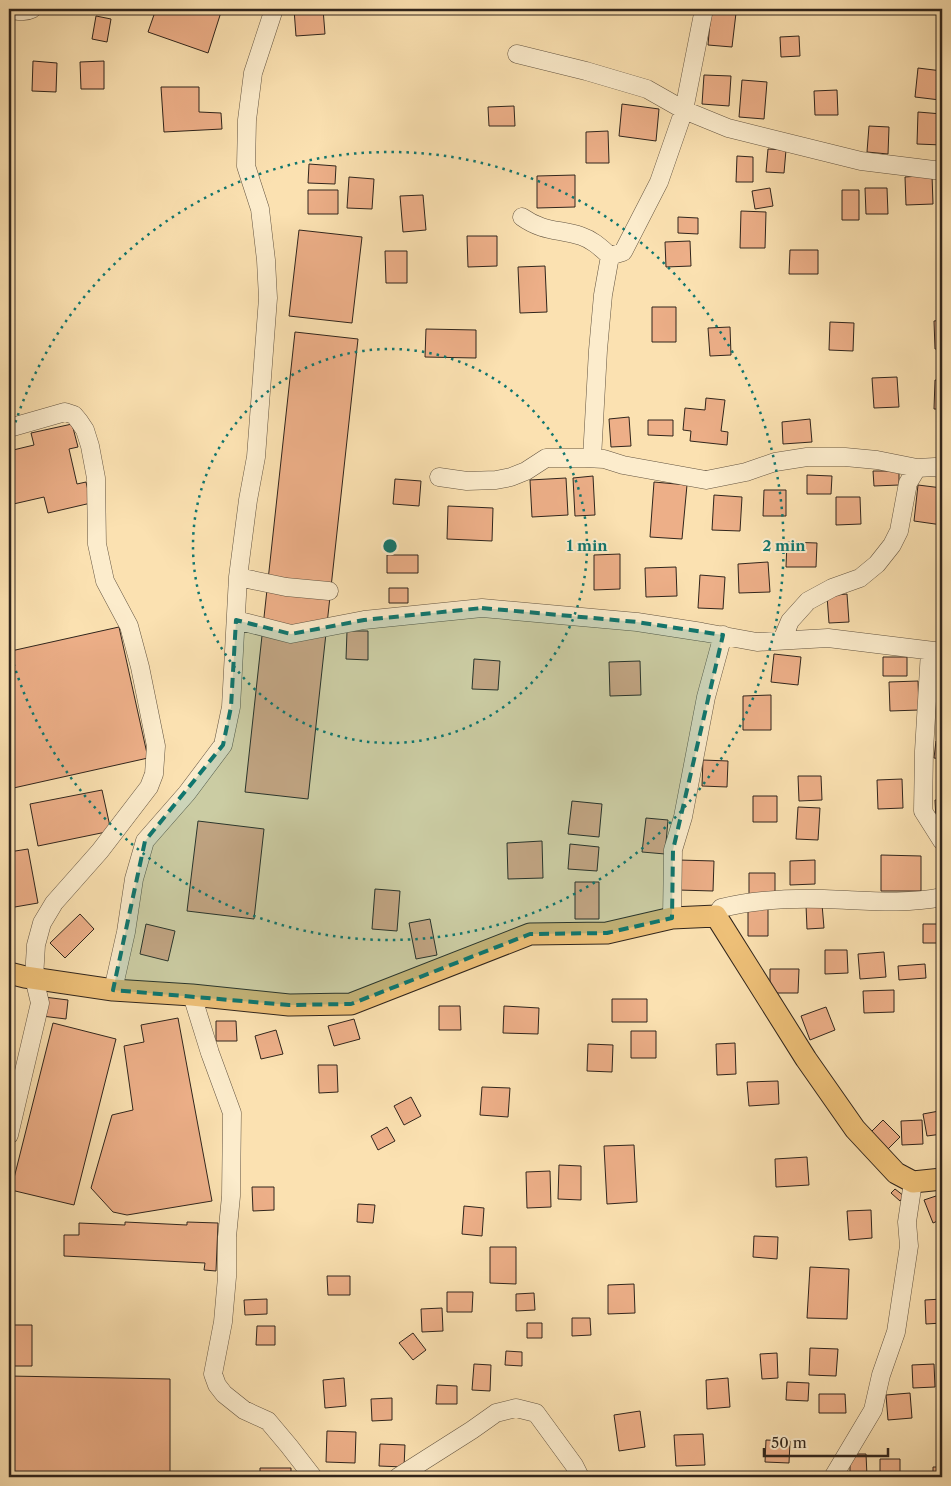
<svg xmlns="http://www.w3.org/2000/svg" width="951" height="1486" font-family="'Libre Caslon Text',serif">
<style>
.building{fill:#edaf88;stroke:#30251c}
.lines{fill:none;stroke-linecap:round;stroke-linejoin:round}
.minor-casing{stroke:#635441;stroke-width:19}
.major-casing{stroke:#30251c;stroke-width:23}
.minor{stroke:#fceccc;stroke-width:18}
.major{stroke:#eec078;stroke-width:21}
.marked{fill:#0f766e;fill-opacity:0.2;stroke:#0f766e;stroke-width:4;stroke-dasharray:10 6;stroke-linejoin:round}
.ring{fill:none;stroke:#0f766e;stroke-width:2.5;stroke-dasharray:2.5 5}
.centre{fill:#0f766e;stroke:#fceccc;stroke-width:2.5}
.ring-label{font-size:15px;text-anchor:middle;font-weight:bold;fill:#0f766e;stroke:#fceccc;stroke-width:4;stroke-linejoin:round;paint-order:stroke}
</style>
<rect width="100%" height="100%" fill="#fbe1b1"/>
<filter id="stains"><feTurbulence type="fractalNoise" baseFrequency=".004" numOctaves="4"/><feColorMatrix values="0 0 0 0 .2 0 0 0 0 .09 0 0 0 0 .02 0 0 0 .5 -.17"/></filter>
<radialGradient id="worn" r=".72"><stop offset=".6" stop-color="#630" stop-opacity="0"/><stop offset="1" stop-color="#630" stop-opacity=".3"/></radialGradient>
<path class="building" d="M156,9h66l-14,44 -60,-21z
M294,9h29l2,25 -29,2z
M711,10l25,3 -4,34 -24,-2z
M96,16l15,3 -4,23 -15,-3z
M799,36l1,20 -19,1 -1,-20z
M33,61l24,2 -1,29 -24,-1z
M104,61v28h-23l-1,-27z
M918,68l24,3 -2,29 -25,-3z
M704,75l27,1 -2,30 -27,-2z
M742,80l25,2 -3,37 -25,-2z
M161,87h38v25l22,1 1,16 -58,3z
M837,90l1,25h-23l-1,-24z
M622,104l37,5 -3,32 -37,-5z
M514,106l1,20h-26l-1,-19z
M918,112l24,2v31l-25,-1z
M869,126l20,1 -1,27 -21,-2z
M608,131l1,32h-23v-31z
M768,149l18,1 -2,23 -18,-1z
M737,156l16,1v25h-17z
M309,164l27,2 -1,18 -27,-1z
M575,175v32l-38,1v-32z
M932,175l1,29 -27,1 -1,-28z
M349,177l25,2 -2,30 -25,-1z
M770,188l3,18 -18,3 -3,-18z
M865,188h22l1,26h-22z
M308,190h30v24h-30z
M842,190h17v30h-17z
M423,195l3,35 -23,2 -3,-36z
M942,208v37h-2l-2,-36z
M741,211l25,1 -1,36h-25z
M678,217l20,1v16l-20,-1z
M299,230l63,7 -10,86 -63,-7z
M467,236h30v30l-29,1z
M690,241l1,25 -25,1 -1,-25z
M790,250h28v24h-29z
M385,251h22v32h-21z
M545,266l2,46 -27,1 -2,-46z
M652,307h24v35h-24z
M942,320v29h-7l-1,-28z
M830,322l24,1 -1,28 -24,-1z
M730,327l1,28 -21,1 -2,-28z
M426,329l50,1v28l-51,-1z
M295,332l63,7 -50,460 -63,-7z
M897,377l2,30 -25,1 -2,-30z
M935,380l7,1v28h-8z
M706,398l19,2 -4,31 7,1 -1,13 -37,-4 1,-10 -8,-1 2,-22 20,2z
M629,417l2,29 -20,1 -2,-28z
M810,419l2,23 -29,2 -1,-22z
M648,420h25v16l-25,-1z
M72,424l6,23 -9,2 8,35 9,-2 5,21 -43,10 -4,-16 -35,8v-54l25,-6 -3,-12z
M873,471h26v14l-25,1z
M807,475l25,1 -1,18h-24z
M593,476l2,39 -20,1 -2,-38z
M566,478l2,37 -36,2 -2,-37z
M395,479l26,2 -2,25 -26,-2z
M654,482l33,3 -5,54 -32,-2z
M918,485l24,3v37l-28,-4z
M764,490h22v26h-23z
M714,495l28,2 -2,34 -28,-1z
M836,497h24l1,27 -25,1z
M448,506l45,2 -1,33 -45,-2z
M787,542l30,1 -1,24h-30z
M620,554v35l-26,1v-35z
M387,555h31v18h-31z
M768,562l2,30 -31,1 -1,-29z
M676,567l1,29 -31,1 -1,-29z
M700,575l25,2 -2,32 -25,-1z
M389,588h19v15h-19z
M847,594l2,28 -20,1 -2,-27z
M119,627l29,131 -139,31v-147l2,9z
M347,631h21v29l-22,-1z
M774,654l27,3 -3,28 -27,-3z
M883,657h24v19h-24z
M474,659l26,2 -2,29 -26,-1z
M640,661l1,34 -31,1 -1,-34z
M918,681l1,29 -29,1 -1,-29z
M771,695v35h-28v-34z
M936,741l6,1v17l-8,-1z
M703,760l25,1 -1,26 -25,-1z
M798,776h23l1,24 -23,1z
M902,779l1,29 -25,1 -1,-29z
M102,790l9,41 -73,15 -8,-42z
M753,796h24v26h-24z
M935,800h7v19h-6z
M572,801l30,3 -3,33 -31,-3z
M798,807l22,1 -2,32 -22,-1z
M646,818l22,2 -3,34 -23,-2z
M198,821l66,8 -10,90 -67,-8z
M542,841l1,37 -35,1 -1,-36z
M570,844l29,3 -2,24 -29,-2z
M28,849l10,54 -29,5v-56z
M881,855l40,1v35h-40z
M679,860l35,1 -1,30 -35,-1z
M815,860v24l-25,1v-24z
M749,873h26v22h-26z
M575,882h24v37h-24z
M375,889l25,2 -3,40 -25,-2z
M822,904l2,24 -17,1 -1,-24z
M748,907h20v29h-20z
M80,914l14,15 -29,29 -15,-15z
M430,919l7,36 -21,4 -7,-36z
M146,924l29,7 -7,30 -28,-7z
M923,924h19v19h-19z
M825,950h22l1,23 -23,1z
M884,952l2,25 -26,2 -2,-25z
M925,964l1,14 -27,2 -1,-14z
M770,969h29l-1,24h-28z
M894,990v22l-30,1 -1,-22z
M44,997l24,3 -2,19 -24,-3z
M612,999h35v23h-35z
M439,1006h21l1,24h-22z
M504,1006l35,2 -1,26 -35,-1z
M826,1007l9,23 -25,10 -9,-24z
M178,1018l34,183 -85,14 -14,-3 -22,-24 21,-73 21,-5 -9,-64 20,-4 -3,-17z
M354,1019l6,20 -26,7 -6,-20z
M216,1021h20l1,20h-21z
M53,1023l63,16 -42,166 -63,-15z
M276,1030l7,24 -22,5 -6,-23z
M631,1031h25v27h-25z
M735,1043l1,31 -19,1 -1,-31z
M588,1044l25,1 -1,27 -25,-1z
M318,1065h19l1,27 -19,1z
M778,1081l1,23 -30,2 -2,-24z
M482,1087l28,1 -2,29 -28,-2z
M411,1097l10,19 -17,9 -10,-19z
M939,1111l3,23 -15,2 -4,-22z
M883,1120l17,17 -12,12 -17,-17z
M922,1120l1,24 -21,1 -1,-24z
M387,1127l8,14 -17,9 -7,-14z
M634,1145l3,57 -30,2 -3,-58z
M807,1157l2,28 -33,2 -1,-28z
M559,1165l22,1v34l-23,-1z
M550,1171l1,36 -24,1 -1,-36z
M252,1187h22v23l-21,1z
M895,1189l9,7 -4,5 -9,-8z
M942,1194v25l-9,4 -9,-23z
M358,1204l17,1 -2,18 -16,-1z
M464,1206l20,2 -2,28 -20,-2z
M871,1210l1,28 -23,2 -2,-29z
M125,1222l62,3v-3l31,1 -2,48 -12,-1 1,-7 -141,-7v-21h15v-12l46,2z
M754,1236l24,1 -1,22 -24,-2z
M937,1237l5,1v13h-5z
M490,1247h26v37l-26,-1z
M810,1267l39,2 -2,50 -40,-1z
M327,1276h23v19h-22z
M634,1284l1,29 -27,1v-29z
M447,1292h26l-1,20h-25z
M534,1293l1,17 -19,1v-17z
M267,1299v15l-22,1 -1,-15z
M942,1299v24l-16,1 -1,-24z
M442,1308l1,23 -21,1 -1,-23z
M572,1318h18l1,17 -19,1z
M527,1323h15v15h-15z
M9,1325h23v41h-23z
M257,1326h18v19h-19z
M413,1333l13,17 -13,10 -14,-17z
M810,1348l28,1 -2,27 -27,-1z
M506,1351l16,1v14l-17,-1z
M777,1353l1,25 -16,1 -2,-25z
M474,1364l17,1 -1,26 -18,-1z
M934,1364l1,23 -22,1 -1,-23z
M9,1376l161,3v94l-92,4h-69z
M344,1378l2,28 -21,2 -2,-28z
M728,1378l2,29 -23,2 -1,-29z
M787,1382l22,1 -1,18 -22,-1z
M437,1385l20,1v18h-21z
M910,1393l2,25 -24,2 -2,-25z
M819,1394h26l1,19h-27z
M392,1398v22l-20,1 -1,-22z
M640,1411l5,36 -26,4 -5,-36z
M327,1431l29,1 -1,31 -29,-1z
M703,1434l2,31 -29,1 -2,-31z
M766,1440l24,1 -1,22 -24,-1z
M380,1444l25,1 -1,22 -25,-1z
M850,1454h16l1,22h-17z
M880,1459h20v18h-20z
M933,1467h9v10h-9z
M260,1468h31v9h-31z"/>
<g class="lines">
<g class="minor-casing">
<path id="minor" d="M9,9c8,2 15,4 23,0
M517,54l69,17 61,18 37,21 44,18 133,33 81,10
M522,217c21,15 37,12 59,19 12,4 20,12 29,20l-7,39 -5,55 -6,108
M610,256l13,-4 36,-70 25,-72 20,-101
M9,428l56,-16 9,3 5,6 6,9 5,16 6,32 1,66 8,37 24,45 11,41 16,79 -2,28 -5,13 -49,64 -46,52 -12,20 -6,22 -2,33 6,25 -31,132
M439,477l28,4 29,-1 15,-3 15,-6 20,-13h39l19,1 19,6 83,15 40,-8 29,-10 32,-5h38l32,3 40,8
M238,577l48,10 43,4
M236,620l55,14 73,-14 118,-12 155,14 65,10 55,10 71,-4 114,14
M782,640l8,-19 18,-20 24,-13 28,-10 17,-14 15,-19 7,-14 9,-48 9,-15 18,-1 7,2
M930,651l-6,100 -1,60 19,30
M716,916l5,-8c33,-8 69,-10 103,-9 39,1 79,6 118,-2
M672,918l1,-68 10,-33 23,-120 17,-62
M113,990l13,-58 8,-53 11,-38 42,-48 36,-48 8,-38 7,-130 10,-77 8,-43 12,-159 -2,-38 -6,-51 -14,-43 1,-46 6,-47 21,-64
M192,995l18,58 22,60 -1,83 -4,41v40l-4,45 -10,52 4,11 7,9 20,16 24,11 21,25 24,31
M398,1477l74,-47 24,-17 20,-5 20,5 38,52 6,12
M833,1477l40,-67 8,-35 15,-43 13,-86 -2,-24 6,-40"/>
</g>
<g class="major-casing">
<path id="major" d="M9,973l16,4 88,13 79,5 97,10 62,-1 179,-70 77,-1 65,-15 44,-2 90,143 49,70 41,44 17,9 29,-3"/>
</g>
<use href="#minor" class="minor"/>
<use href="#major" class="major"/>
</g>
<path class="marked" d="M482,608l155,14 86,13 -50,215 -1,68 -65,15 -77,1 -179,70 -62,1 -176,-15 32,-149 78,-96 8,-38 5,-87 55,14 73,-14z"/>
<g class="ring">
<circle cx="390" cy="546" r="197"/>
<path d="M9 444A394 394 0 1 1 9 648"/>
</g>
<circle cx="390" cy="546" r="8" class="centre"/>
<g class="ring-label">
<text x="587" y="551">1 min</text>
<text x="784" y="551">2 min</text>
</g>
<rect width="951" height="1486" fill="none" stroke="#fbe1b1" stroke-width="30"/>
<rect x="10" y="10" width="931" height="1466" fill="none" stroke="#30251c" stroke-width="2.5"/>
<rect x="15" y="15" width="921" height="1456" fill="none" stroke="#30251c"/>
<path d="M764 1448v8h124v-8" fill="none" stroke="#30251c" stroke-width="2.5"/>
<text x="771" y="1448" font-size="15" fill="#30251c" stroke="#fceccc" stroke-width="4" paint-order="stroke">50 m</text>
<rect width="100%" height="100%" filter="url(#stains)"/>
<rect width="100%" height="100%" fill="url(#worn)"/>
</svg>
